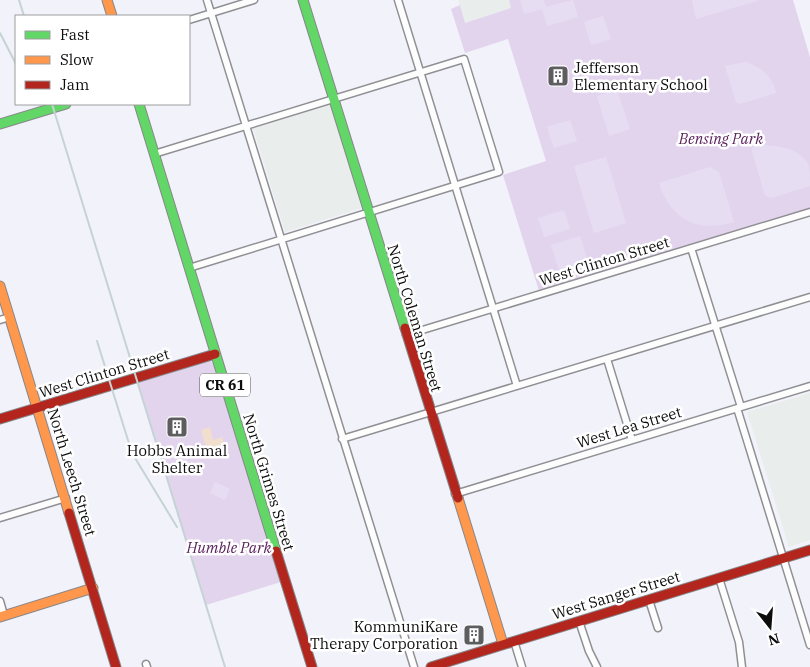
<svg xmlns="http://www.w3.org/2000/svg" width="810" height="667" font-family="'IBM Plex Serif',serif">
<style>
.industrial{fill:#e9eeed}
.green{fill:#e3d4ee}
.pitch{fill:#e6ddf3}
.water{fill:#f1decc}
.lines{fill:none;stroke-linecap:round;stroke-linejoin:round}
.street-casing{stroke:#909094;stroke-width:9}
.fast-casing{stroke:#87878a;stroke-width:11}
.slow-casing{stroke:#87878a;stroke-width:11}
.jam-casing{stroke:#87878a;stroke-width:11}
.street{stroke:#fdfdfe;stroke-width:6}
.fast{stroke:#63d668;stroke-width:9}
.slow{stroke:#ff974d;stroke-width:9}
.jam{stroke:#b3261e;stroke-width:9}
.rail{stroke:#c5d3d5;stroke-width:2}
.labels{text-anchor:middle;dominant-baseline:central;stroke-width:5;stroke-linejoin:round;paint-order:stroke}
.shield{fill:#fff;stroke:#565656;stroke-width:1}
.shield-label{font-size:14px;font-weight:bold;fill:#0d0d0d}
.poi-label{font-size:15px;fill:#0d0d0d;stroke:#fff;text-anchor:start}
.park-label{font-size:15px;font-style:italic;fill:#5b235e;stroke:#fff}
.street-label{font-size:15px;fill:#0d0d0d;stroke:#fff}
</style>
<rect width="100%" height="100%" fill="#f2f2fa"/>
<path class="industrial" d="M458,0h51l3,8 -47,15z
M331,104l31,104 -77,24 -32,-104z
M810,393v147l-21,7 -42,-135z"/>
<path class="green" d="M509,0h284l17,57v151l-271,83 -36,-116 43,-14 -38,-122 -43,14 -14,-44 9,-4 5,18 46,-15z
M210,360l3,4 68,218 -75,23 -69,-224z"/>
<path class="pitch" d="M520,0h23l3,7 27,-7 5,17 -31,9 -5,-17 -18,5z
M692,0h68l-64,19z
M603,16l8,23 -20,6 -7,-23z
M746,62c16,6 26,14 30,31l-36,11 -4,-2 -11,-36z
M617,90l13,39 -21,7 -12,-40z
M570,120l7,21 -23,7 -7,-21z
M763,145c16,1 38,3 46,21 1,5 1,14 1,20l-39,12 -6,-3 -14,-47z
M606,157l20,66 -32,10 -20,-67z
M710,167l9,5 15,50c-37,11 -63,-2 -75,-39z
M564,210l6,19 -26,8 -6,-19z
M580,236l9,29 -29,9 -9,-29z
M215,482l15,7 -5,11 -15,-7z"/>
<path class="water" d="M210,427l3,13 9,-3 2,8 -17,5 -6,-20z"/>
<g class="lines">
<g class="street-casing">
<path id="street" d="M207,0l207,667
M398,0l119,386
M189,20l65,-20
M154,154l310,-95 35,113 -310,96
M691,248l50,159
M0,320l10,-3
M406,335l404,-123
M607,359l25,81
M737,408l73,237
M342,439l468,-142
M455,494l355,-108
M0,518l66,-20
M719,578l20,64 3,25
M649,600l9,28
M0,601l4,14
M579,621l10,30 8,16
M514,641l8,26
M146,664l1,3"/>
</g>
<g class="fast-casing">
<path id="fast" d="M303,0l102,328
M139,104l137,447
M0,124l66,-20"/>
</g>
<g class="slow-casing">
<path id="slow" d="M107,0l5,16
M0,286l69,227
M458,498l45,146
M0,617l93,-29"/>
</g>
<g class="jam-casing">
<path id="jam" d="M405,328l53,170
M0,419l215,-65
M69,513l47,154
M276,551l36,116
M431,667l379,-117"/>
</g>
<use href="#street" class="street"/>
<use href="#fast" class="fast"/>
<use href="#slow" class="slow"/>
<use href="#jam" class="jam"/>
<path class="rail" d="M19,0l5,16
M0,33l16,31
M52,104l173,563
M97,341l35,112 45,74"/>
</g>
<defs>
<g id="building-square" transform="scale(1.125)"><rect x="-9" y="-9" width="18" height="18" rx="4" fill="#5d5d60" stroke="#fff"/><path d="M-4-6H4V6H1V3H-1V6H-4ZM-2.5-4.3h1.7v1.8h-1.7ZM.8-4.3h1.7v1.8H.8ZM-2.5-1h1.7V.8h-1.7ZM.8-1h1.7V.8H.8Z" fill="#fff"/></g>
</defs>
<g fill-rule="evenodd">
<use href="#building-square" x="558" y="76"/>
<use href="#building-square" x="177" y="427"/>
<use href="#building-square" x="474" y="635"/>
</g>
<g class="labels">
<rect class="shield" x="200" y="373.5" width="50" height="23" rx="4"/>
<g class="shield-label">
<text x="225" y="385">CR 61</text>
</g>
<g class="poi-label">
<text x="574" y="67">Jefferson<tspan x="574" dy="17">Elementary School</tspan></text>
<text x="177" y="450" text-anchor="middle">Hobbs Animal<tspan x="177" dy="17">Shelter</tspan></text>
<text x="458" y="626" text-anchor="end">KommuniKare<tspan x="458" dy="17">Therapy Corporation</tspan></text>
</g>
<g class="park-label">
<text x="721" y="138">Bensing Park</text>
<text x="229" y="547">Humble Park</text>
</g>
<g class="street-label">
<text transform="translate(604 261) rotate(-17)">West Clinton Street</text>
<text transform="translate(415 318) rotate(73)">North Coleman Street</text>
<text transform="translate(104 373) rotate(-17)">West Clinton Street</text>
<text transform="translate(629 427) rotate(-17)">West Lea Street</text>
<text transform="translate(72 472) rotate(73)">North Leech Street</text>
<text transform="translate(269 482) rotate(73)">North Grimes Street</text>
<text transform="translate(616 595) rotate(-17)">West Sanger Street</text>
</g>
</g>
<rect x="15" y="15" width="175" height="90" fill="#ffffff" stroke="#9e9e9e"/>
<rect x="25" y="31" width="25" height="8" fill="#63d668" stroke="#9e9e9e"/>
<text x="60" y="40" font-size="15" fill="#0d0d0d">Fast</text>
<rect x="25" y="56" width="25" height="8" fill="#ff974d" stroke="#9e9e9e"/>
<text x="60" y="65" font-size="15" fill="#0d0d0d">Slow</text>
<rect x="25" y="81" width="25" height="8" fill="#b3261e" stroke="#9e9e9e"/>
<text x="60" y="90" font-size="15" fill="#0d0d0d">Jam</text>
<g transform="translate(770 627) rotate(163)" stroke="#ffffff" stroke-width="4" paint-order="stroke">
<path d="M0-4L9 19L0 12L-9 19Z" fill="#0d0d0d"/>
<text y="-8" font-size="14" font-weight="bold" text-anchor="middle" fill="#0d0d0d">N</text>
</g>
</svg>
